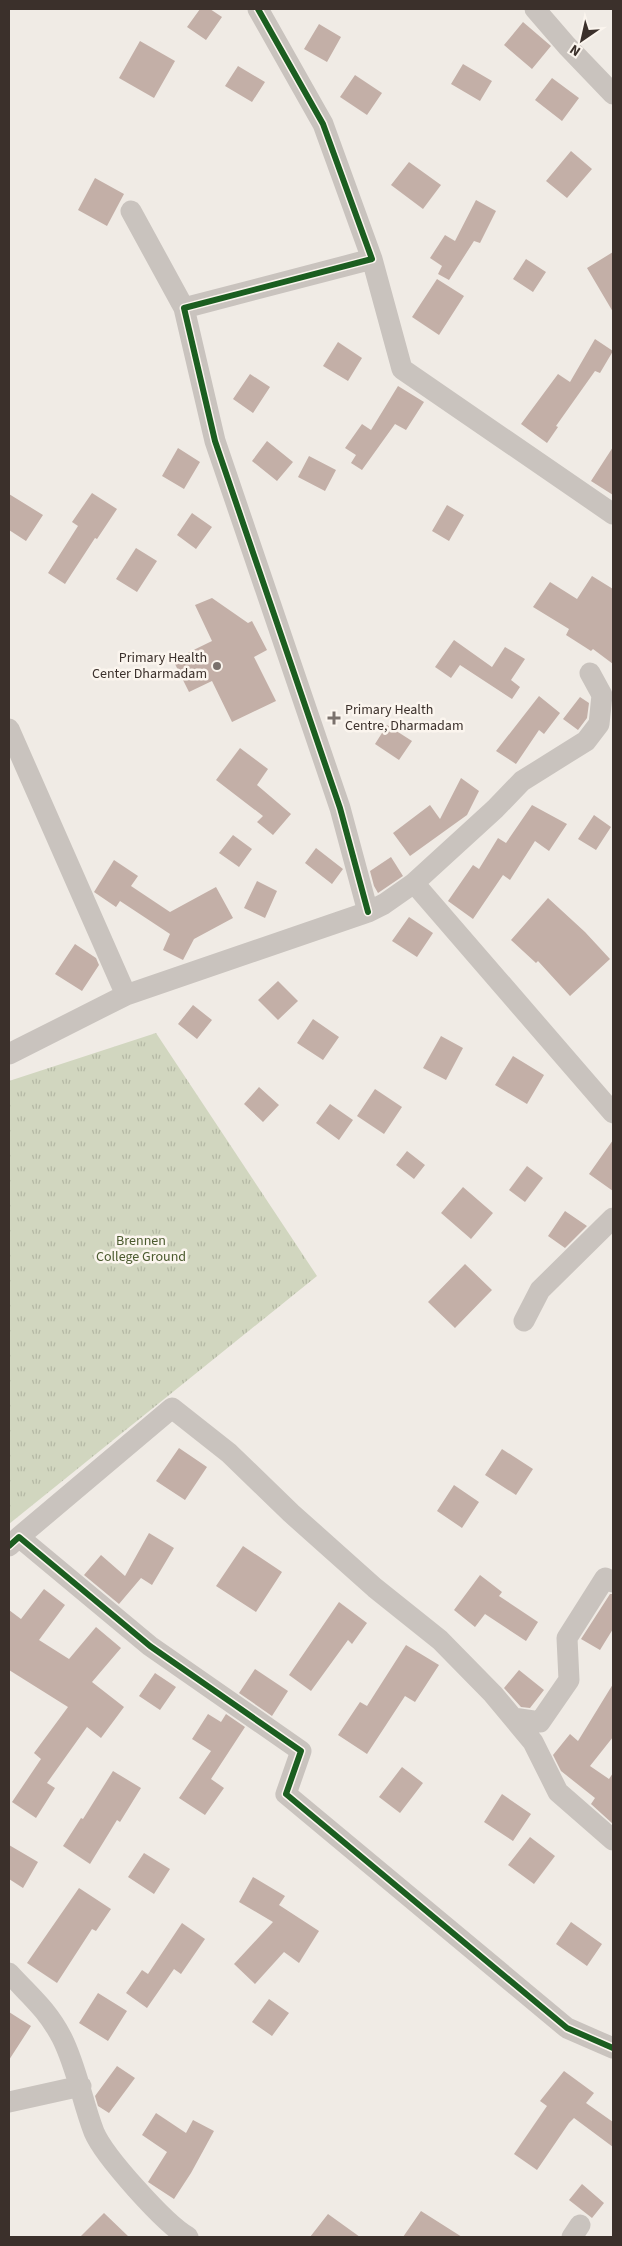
<svg xmlns="http://www.w3.org/2000/svg" width="622" height="2246" font-family="'Source Sans 3',sans-serif">
<style>
.park{fill:url(#park-tufts)}
.building{fill:#c3afa7}
.lines{fill:none;stroke-linecap:round;stroke-linejoin:round}
.minor{stroke:#c9c3be;stroke-width:21}
.cycleway-casing{stroke:#fbf5ee;stroke-width:9}
.cycleway{stroke:#1b5e20;stroke-width:6}
.poi-dot{fill:#7a716c;stroke:#fbf5ee;stroke-width:2}
.labels{text-anchor:middle;dominant-baseline:central;stroke-width:5;stroke-linejoin:round;paint-order:stroke}
.poi-label{font-size:14px;fill:#3b302b;stroke:#fbf5ee;text-anchor:end}
.park-label{font-size:14px;fill:#4a5a2e;stroke:#fbf5ee}
</style>
<defs>
<pattern id="park-tufts" width="24" height="20" patternUnits="userSpaceOnUse" patternTransform="scale(1.25)"><rect width="24" height="20" fill="#d1d6bf"/><path d="M3 7l-1-3M5 7V3M7 7l1-3M15 17l-1-3M17 17v-4M19 17l1-3" fill="none" stroke="#b4b8a4"/></pattern>
</defs>
<rect width="100%" height="100%" fill="#f0ebe5"/>
<path class="park" d="M156,1033l161,243 -308,248v-443z"/>
<path class="building" d="M200,9h10l12,8 -16,23 -19,-13z
M523,22l28,24 -19,23 -28,-24z
M319,24l22,13 -14,25 -23,-13z
M140,41l35,20 -21,37 -35,-20z
M463,64l29,17 -12,20 -29,-17z
M238,66l27,16 -13,20 -27,-16z
M355,75l27,18 -15,22 -27,-18z
M552,78l27,20 -17,23 -27,-21z
M571,151l21,18 -25,29 -21,-17z
M409,162l32,23 -18,24 -32,-24z
M95,178l29,16 -17,32 -29,-16z
M476,200l20,11 -16,32 -6,-2 -25,39 -11,-6 4,-8 -12,-8 15,-23 10,6z
M613,252v60l-26,-44z
M526,259l20,13 -13,20 -20,-13z
M437,279l27,17 -25,39 -27,-18z
M595,339l18,12 -13,22 -5,-2 -39,55 2,1 -11,16 -26,-19 37,-50 12,8z
M338,342l24,16 -14,23 -25,-15z
M250,374l20,13 -17,26 -20,-14z
M398,386l26,16 -18,28 -11,-6 -33,46 -11,-7 5,-8 -11,-7 17,-24 9,6z
M267,441l26,21 -16,19 -25,-20z
M613,447v48l-22,-14z
M178,448l22,14 -16,27 -22,-13z
M309,456l27,14 -11,21 -27,-14z
M92,493l25,16 -20,30 -2,-1 -30,46 -17,-11 30,-47 -6,-4z
M9,494l34,21 -17,26 -17,-11z
M447,505l17,10 -15,26 -17,-10z
M192,513l20,14 -16,22 -19,-14z
M136,548l21,13 -20,31 -21,-13z
M592,576l21,13v75l-20,-15 -2,2 -25,-16 3,-6 -36,-22 17,-25 27,17z
M212,598l36,25 4,-2 15,29 -13,7 22,44 -44,21 -20,-41 -23,11 -16,-32 39,-19 -17,-36z
M454,640l38,27 13,-20 20,12 -14,21 9,7 -8,12 -52,-34 -9,13 -16,-11z
M539,696l21,17 -16,21 -5,-4 -23,34 -20,-13z
M580,697l9,6 -2,15 -9,12 -15,-11z
M387,725l25,16 -13,19 -24,-16z
M240,748l28,21 -11,16 34,29 -18,21 -16,-13 6,-6 -47,-36z
M461,778l18,13 -12,24 -57,41 -17,-23 37,-28 10,14z
M532,805l35,19 -18,27 -14,-10 -25,39 -7,-5 -30,44 -25,-18 25,-36 6,4 19,-31 8,5z
M594,815l17,12 -15,23 -18,-11z
M233,835l19,14 -13,18 -20,-14z
M316,848l27,21 -11,15 -27,-21z
M391,857l12,19 -25,17 -4,-7 -4,-15z
M114,860l24,16 -7,10 39,26 46,-25 17,31 -39,21 -11,21 -20,-10 7,-16 -50,-33 -4,6 -22,-15z
M257,881l20,10 -12,27 -21,-10z
M548,898l37,34 25,27 -40,37 -32,-35 -2,2 -25,-23z
M409,917l24,16 -16,24 -25,-16z
M75,944l21,14 3,7 -17,26 -27,-17z
M278,981l20,20 -20,19 -20,-20z
M193,1005l19,15 -15,19 -19,-15z
M313,1019l26,18 -16,23 -26,-17z
M441,1036l22,12 -17,32 -23,-12z
M513,1056l31,19 -17,29 -32,-19z
M259,1087l20,18 -16,17 -19,-18z
M375,1089l27,18 -18,27 -27,-18z
M330,1104l23,16 -14,20 -23,-17z
M613,1140v51l-24,-17z
M407,1151l18,14 -11,14 -18,-14z
M527,1166l16,12 -18,24 -16,-12z
M463,1187l30,26 -22,26 -30,-26z
M565,1211l22,15 -22,22 -17,-12z
M465,1264l27,26 -37,38 -27,-26z
M179,1448l28,19 -22,33 -29,-19z
M502,1449l31,20 -17,26 -31,-20z
M454,1485l25,17 -17,26 -25,-17z
M149,1533l25,15 -22,37 -11,-7 -22,26 -35,-29 17,-20 24,21z
M243,1546l39,26 -26,40 -40,-26z
M480,1575l22,17 -3,4 39,26 -12,19 -41,-27 -10,13 -21,-17z
M44,1589l21,16 -26,35 30,19 27,-32 25,21 -29,34 32,25 -23,31 -14,-11 -40,56 8,5 -19,30 -24,-16 29,-43 -7,-6 34,-46 -59,-37v-60l12,9z
M610,1594h3v35l-13,21 -19,-11z
M339,1602l28,21 -15,21 -4,-4 -37,51 -22,-16z
M406,1645l33,20 -24,37 -10,-6 -38,58 -29,-19 22,-33 7,4z
M255,1669l33,22 -16,25 -33,-23z
M519,1670l25,20 -14,18 -9,-1 -17,-19z
M155,1673l21,14 -16,23 -21,-14z
M613,1684v53l-23,29 19,13 4,-6v51l-22,-20 4,-6 -34,-27 -8,-16 17,-21 8,7z
M208,1714l13,8 5,-8 19,13 -34,52 13,9 -19,27 -26,-17 32,-47 -19,-12z
M402,1767l21,16 -23,30 -21,-16z
M113,1771l28,17 -21,34 -3,-2 -27,44 -27,-18 18,-28 2,1z
M502,1794l29,20 -18,27 -29,-19z
M530,1837l25,19 -21,28 -26,-19z
M9,1845l29,17 -15,26 -14,-9z
M144,1853l26,16 -16,25 -26,-17z
M253,1877l32,19 -6,9 40,26 -20,32 -15,-11 -29,32 -21,-20 39,-42 -34,-20z
M79,1888l32,21 -15,22 -4,-2 -35,54 -30,-20z
M571,1922l31,22 -15,22 -31,-22z
M182,1923l23,16 -24,35 -7,-5 -27,39 -21,-15 16,-23 6,4z
M98,1993l29,18 -19,30 -29,-18z
M269,1999l20,14 -17,23 -20,-14z
M9,2012l22,14 -22,34z
M117,2066l18,12 -26,35 -11,-7 -3,-10z
M564,2071l30,22 -8,10 27,19v25l-39,-29 -5,5 -32,47 -23,-16 33,-48 -7,-5z
M156,2113l30,20 7,-13 21,11 -23,42 -17,26 -26,-17 19,-30 -25,-17z
M582,2184l22,19 -12,15 -23,-18z
M421,2211l41,26h-59z
M104,2213l25,24h-49z
M328,2214l32,23h-50z"/>
<g class="lines">
<path class="minor" d="M258,9l65,115 49,135 -188,49 31,133 125,367 28,104
M535,9l32,37 46,48
M131,211l53,97
M372,259l30,110 211,145
M9,729l117,266
M414,883l81,-74 27,-28 64,-40 13,-17 3,-29 -12,-22
M9,1054l117,-59 242,-83 16,-8 30,-21 199,230
M524,1321l16,-31 73,-72
M19,1537l153,-129 57,45 62,60 84,75 65,52 53,54 40,48 25,50 55,48
M9,1546l10,-9 131,109 151,105 -15,43 281,234 46,20
M513,1718l27,4 29,-42 -2,-42 38,-60 8,4
M9,1973c21,23 38,36 53,65 15,30 20,63 32,94 10,24 71,92 94,105
M9,2102l72,-16
M572,2237l8,-12"/>
<g class="cycleway-casing">
<path id="cycleway" d="M258,9l65,115 49,135 -188,49 31,133 125,367 28,104
M9,1546l10,-9 131,109 151,105 -15,43 281,234 46,20"/>
</g>
<use href="#cycleway" class="cycleway"/>
</g>
<g class="poi-dot">
<circle cx="217" cy="666" r="5"/>
<path d="M331.5 710.5h5v5h5v5h-5v5h-5v-5h-5v-5h5z"/>
</g>
<g class="labels">
<g class="poi-label">
<text x="207" y="658">Primary Health<tspan x="207" dy="16">Center Dharmadam</tspan></text>
<text x="345" y="710" text-anchor="start">Primary Health<tspan x="345" dy="16">Centre, Dharmadam</tspan></text>
</g>
<g class="park-label">
<text x="141" y="1241">Brennen<tspan x="141" dy="16">College Ground</tspan></text>
</g>
</g>
<rect width="622" height="2246" fill="none" stroke="#3b302b" stroke-width="20"/>
<g transform="translate(582 40) rotate(214)" stroke="#fbf5ee" stroke-width="4" paint-order="stroke">
<path d="M0-4L9 19L0 12L-9 19Z" fill="#3b302b"/>
<text y="-8" font-size="14" font-weight="bold" text-anchor="middle" fill="#3b302b">N</text>
</g>
</svg>
